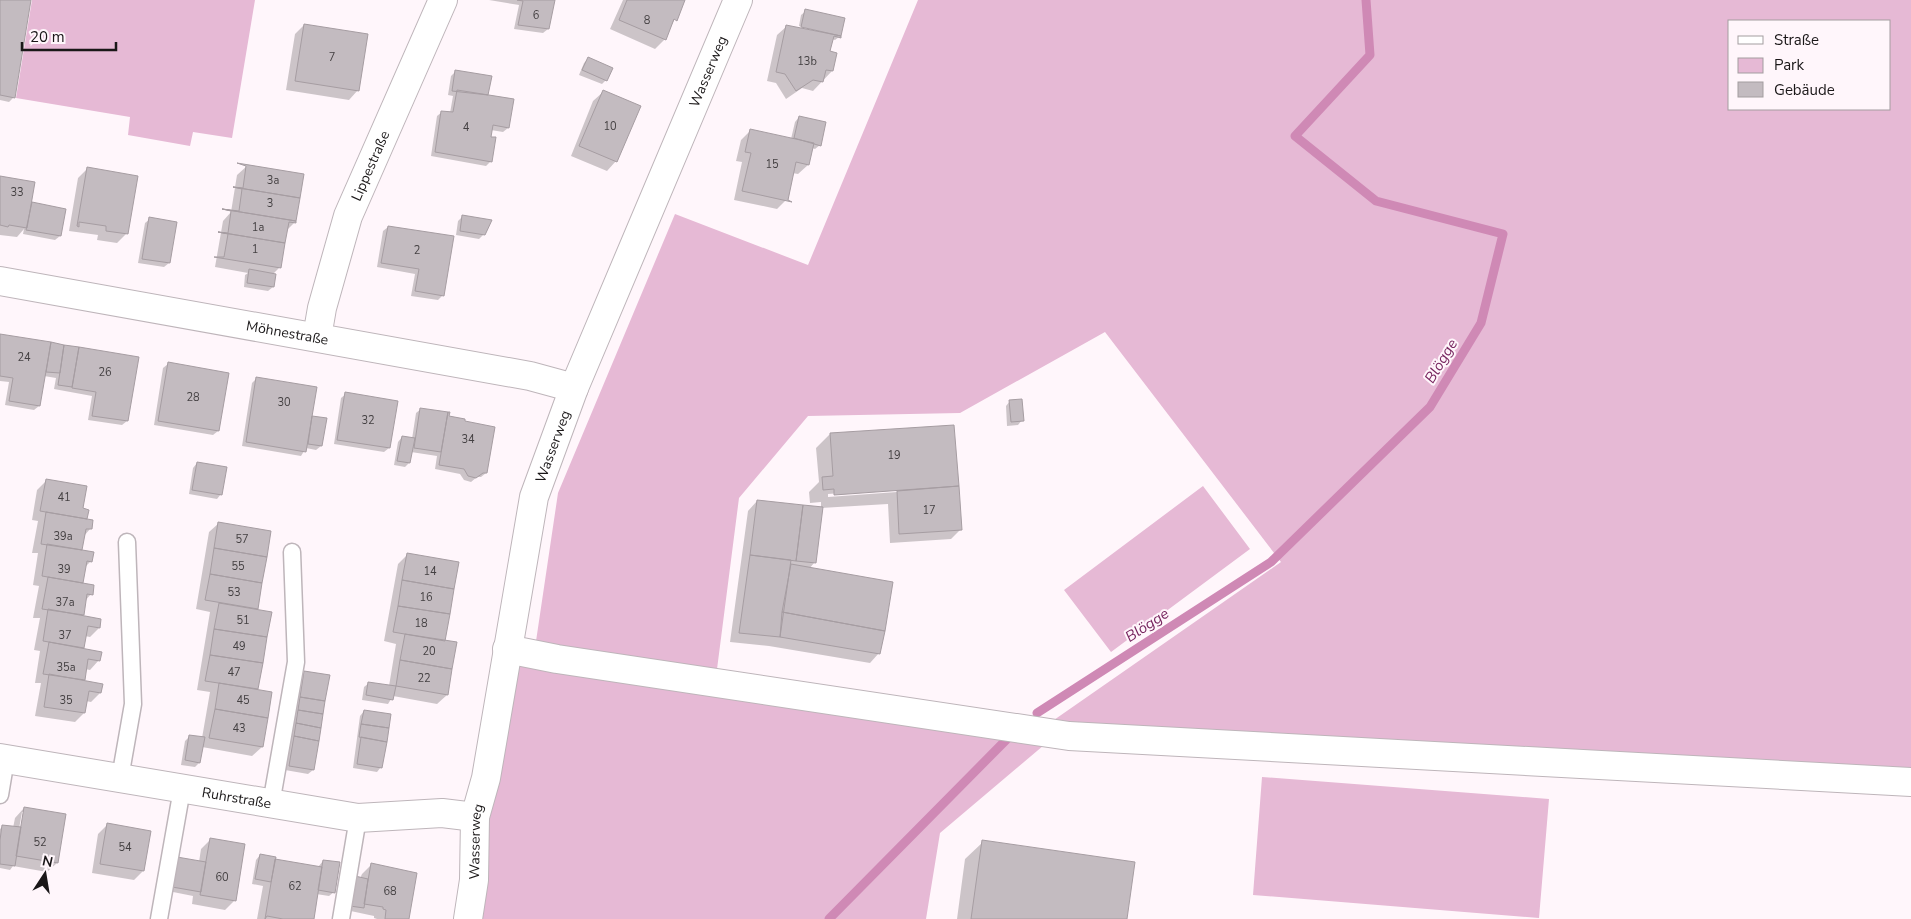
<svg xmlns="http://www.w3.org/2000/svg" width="1911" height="919" font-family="'Nunito Sans',sans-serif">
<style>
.green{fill:#e6b9d5;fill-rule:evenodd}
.shadow{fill:#0003;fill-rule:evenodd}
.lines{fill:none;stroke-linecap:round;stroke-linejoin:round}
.stream{stroke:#cf89b5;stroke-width:9}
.building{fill:#c3bbc0;stroke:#a69da2}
.lane-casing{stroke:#beb5ba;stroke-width:19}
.street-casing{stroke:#beb5ba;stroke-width:30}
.lane{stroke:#fff;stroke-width:16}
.street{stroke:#fff;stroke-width:28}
.labels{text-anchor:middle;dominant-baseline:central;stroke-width:4;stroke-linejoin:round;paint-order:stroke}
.number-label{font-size:11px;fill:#444042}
.street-label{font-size:14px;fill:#1a1718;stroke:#fff6fb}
.water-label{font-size:15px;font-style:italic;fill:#77255f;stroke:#fff6fb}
</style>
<rect width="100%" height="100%" fill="#fff6fb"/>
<path class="green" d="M32,0h223l-23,138 -39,-6 -3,14 -62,-11 2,-18 -114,-19z
M918,0h993v776l-870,-47 240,-167 -176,-230 -145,81 -152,3 -69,82 -23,179 -181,-29 23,-155 117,-279 133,51zM1730,21h160v88h-160z
M1203,486l47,63 -139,103 -47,-62z
M522,661l528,79 -110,93 -14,86h-452l9,-99 29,-144z
M1262,777l287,22 -10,119 -286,-23z"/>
<path class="shadow" d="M0,0h30l-16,97 -5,5 -9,-2z
M489,0h64l-5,29 -5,4 -29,-4 5,-24z
M623,0h61l-19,39 -10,10 -45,-20z
M806,11l38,8 -4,17 -41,-10 2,-11z
M304,25l54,65 -9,10 -63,-10 9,-56z
M787,26l52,11 -4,3 -3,-1 -3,13 3,19 -19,20 -11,-3 -16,11 -10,-16 -9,-2 10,-46z
M588,59l18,21 -4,4 -23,-9 5,-12z
M456,71l31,25 21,32 -5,4 -12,-2v31l-5,5 -55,-10 6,-40 5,-4 8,1 3,-17 -5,-1 3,-19z
M603,92l13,69 -9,10 -36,-15 22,-55z
M799,117l21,28 -5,4 -3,-1 -4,17 -10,9 -6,-1 -6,27 -9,9 -43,-9 8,-38 -6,-1 5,-21 10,-10 40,9 4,-17z
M247,166l48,56 -9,9 -6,36 -8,8 1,12 -5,4 -24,-4 1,-12 3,-2 -33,-6 8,-46 8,-9 6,-37z
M87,169l49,8 -10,57 -9,9 -20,-3 1,-5 -29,-4 9,-53z
M0,177l30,26 34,7 -4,26 -5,4 -32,-6 1,-5 -7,8 -17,-2z
M463,216l21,18 -5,5 -23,-4 2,-14z
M150,219l19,44 -5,4 -26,-4 7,-40z
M388,227l64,10 -10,59 -4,4 -27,-4 4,-22 -38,-7 6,-36z
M0,335l137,23 -10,63 -5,4 -34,-5 4,-24 -38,-7 2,-11 -12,-2 -5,30 -5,4 -29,-5 4,-23 -9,-1z
M168,364l50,67 -5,4 -59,-10 9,-57z
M257,378l54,39 10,29 -5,4 -10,-2 -5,8 -59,-10 10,-63z
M346,394l43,54 -5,4 -50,-8 7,-46z
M1010,401l12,19 -4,5 -11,1 -1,-20z
M421,409l28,4 -1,5 38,55 -5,4h-4l-6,5 -7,-2 -4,-6 -25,-5 2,-13 -26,-4 -2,11 -4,4 -11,-2 4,-23 4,-5 10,2 4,-26z
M953,426l7,104 -9,9 -61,4 -2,-39 -67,4 -7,55 -5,6 70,84 -9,10 -101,-17 -39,-4 18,-131 9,-10 64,8v-7l-11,1 -1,-11 10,-10 -3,-34 14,-14zM900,489l-3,3 -69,5v-3z
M197,463l24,31 -4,5 -28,-5 4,-26z
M46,481l36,28 8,20 -6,7 -3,15 10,10 -7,7 -2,16 9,10 -6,7 -3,15 17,12 -9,9 -5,-1 -2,13 16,11 -9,10 -5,-1 -2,12 17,12 -9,9 -5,-1 -2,12 -9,9 -40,-6 6,-33h-6l5,-32 -6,-1 6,-32h-7l6,-32 -6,-1 5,-32h-6l6,-32 -6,-1 5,-30z
M219,523l51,9 -13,78 14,3 -14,77 5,57 -10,9 -50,-9 -3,16 -4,4 -14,-2 4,-24 5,-5 12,2 8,-46 -13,-2 13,-78 -14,-3 13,-77z
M407,555l37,86 3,54 -10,9 -44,-8 -5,8 -26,-4 2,-13 5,-4 20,3 7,-42 -12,-3 14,-77z
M305,672l8,98 -5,4 -23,-4 15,-94z
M364,711l17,56 -4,5 -24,-4 7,-52z
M24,808l40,7 -7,48 -10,9 -34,-6 -3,4 -10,-2v-39l3,-3 10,2 2,-10zM22,812h2l-2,17h-3z
M107,825l36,46 -9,9 -42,-7 6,-39z
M210,840l24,61 -9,9 -33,-6 1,-8 -25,-5 31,-29 2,-13z
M983,842l142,77h-168l8,-60z
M260,855l13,8 45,4 5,-6 11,31 -5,4 -13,-2 -4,25h-55l6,-33 -11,-2 4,-24z
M372,864l36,55h-31l-3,-1v-2l-28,-6 16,-36z"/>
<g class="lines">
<path class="stream" d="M1037,713l234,-151 159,-155 51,-84 22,-89 -127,-33 -81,-65 75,-81 -4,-55
M829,919l178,-180"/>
</g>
<path class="building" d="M0,0h31l-16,98 -15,-3z
M517,0h38l-6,29 -31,-4 5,-24z
M627,0h58l-8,21 -3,-2 -8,21 -47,-20z
M805,9l40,9 -4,18 -40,-9z
M304,24l64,10 -9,57 -64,-10z
M786,25l55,11v2l-7,-2 -4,15 7,2 -4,18 -7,-1 -3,12 -10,-2 -17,11 -11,-17 -9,-2z
M588,57l25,11 -6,13 -25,-11z
M455,70l37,6 -4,19 -36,-4z
M457,90l57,9 -5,29 -16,-3 -2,12h5l-4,25 -57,-10 6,-41 12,1z
M603,90l38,16 -24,56 -38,-16z
M799,116l27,6 -5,24 -27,-8z
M750,129l64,14 -5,22 -13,-3 -8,38 4,2 -50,-11 9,-38 -6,-1z
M237,163l67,11 -4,24 -67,-11 10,1 3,-22z
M87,167l51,9 -10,58 -22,-3v-5l-27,-4v5l-2,-1z
M0,176l35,6 -8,46 -18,-3 -1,2 -8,-2z
M233,187l67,11 -4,23 -74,-12 17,2 3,-22z
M32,202l34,7 -5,27 -35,-6z
M222,209l74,12v2l-7,-1 -4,21 -67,-11 10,1 3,-22z
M462,215l30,5 -7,15 -25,-4z
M149,217l28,5 -7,41 -28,-4z
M388,226l66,10 -10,60 -29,-5 4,-22 -38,-6z
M218,232l67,11 -4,25 -67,-11h10l4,-23z
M249,269l27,5 -2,13 -27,-4z
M0,334l51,8 -11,64 -31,-5 4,-23 -13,-2z
M51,342l13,3 -4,28 -14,-1z
M64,345l15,2 -7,40 -14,-2z
M79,347l60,10 -11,64 -36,-5 4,-24 -24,-4z
M168,362l61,11 -10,58 -61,-10z
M256,377l61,10 -11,65 -60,-10z
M345,392l53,9 -8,47 -53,-8z
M1022,399l2,22 -13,1 -2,-22z
M420,408l28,4 -7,40 -27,-4z
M448,412h2l-1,4 16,3v2l30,6 -8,46h-4l-7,5 -8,-2 -4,-7 -25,-4z
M312,416l15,2 -5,28 -14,-2z
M954,425l5,61 -125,9v-6l-11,1 -1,-13 11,-1 -3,-43z
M402,436l13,2 -5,25 -13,-2z
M197,462l30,5 -5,28 -30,-5z
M46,479l41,7 -4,22 6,2 -2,9 -47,-8z
M959,486l3,44 -63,4 -2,-43z
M757,500l46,5 -7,56 -46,-6z
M803,505l20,2 -7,56 -20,-2z
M46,512l47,8 -1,9h-6l-4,21 -41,-6z
M218,522l53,9 -4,26 -53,-9z
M47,544l47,8 -2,10 -5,-1 -4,22 -41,-7z
M214,548l53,9 -5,26 -52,-9z
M407,553l52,9 -5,27 -52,-9z
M750,555l41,5 -11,77 -41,-4z
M791,564l102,18 -8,49 -103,-19z
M210,574l52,9 -4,26 -53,-9z
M48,577l46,8 -1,10 -6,-1 -3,21 -42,-6z
M402,580l52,9 -4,25 -52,-8z
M219,603l53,9 -5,25 -53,-8z
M398,606l52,8 -5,27 -52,-9z
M48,609l53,10 -1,9 -12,-2 -4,22 -41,-7z
M782,612l103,19 -5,23 -100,-17z
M214,629l53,8 -4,26 -53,-8z
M405,634l52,8 -5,27 -52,-9z
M49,642l53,10 -2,9 -12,-2 -3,21 -42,-6z
M210,655l53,8 -5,26 -53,-8z
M400,660l52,9 -4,26 -52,-9z
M304,671l26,4 -5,26 -25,-4z
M49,674l54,10 -2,9 -12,-2 -4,22 -41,-6z
M368,682l28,4 -3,14 -27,-5z
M219,683l53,9 -4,26 -53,-9z
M300,697l25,4 -2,13 -25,-4z
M215,709l53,9 -5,29 -54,-9z
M298,710l25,4 -2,14 -25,-5z
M364,710l27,4 -2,14 -28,-4z
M296,723l25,5 -2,13 -25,-5z
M361,724l28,4 -2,14 -28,-5z
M189,735l16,2 -5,26 -15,-3z
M294,736l25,5 -5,29 -25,-4z
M361,737l26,5 -5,26 -25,-4z
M24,807l42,7 -8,49 -42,-7z
M107,823l44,8 -7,40 -44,-7z
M2,825l19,2 -6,39 -15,-2v-24z
M210,838l35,6 -9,57 -36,-6z
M982,840l153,22 -8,57h-156z
M260,854l16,3 -5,25 -16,-3z
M177,857l29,5 -5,30 -29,-5z
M275,859l47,8 -8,52h-31l-16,-3 -2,3z
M323,860l17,2 -5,31 -17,-3z
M371,863l46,10 -8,46h-24l1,-9 -3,-1v-2l-19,-3z
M355,876l13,3 -4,29 -14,-2z"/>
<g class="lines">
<g class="lane-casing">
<path id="lane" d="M120,778l13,-74 -6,-162
M0,795l6,-36
M271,804l25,-142 -4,-110
M159,919l23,-130
M341,919l17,-101"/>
</g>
<g class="street-casing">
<g id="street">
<path id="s1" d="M0,281l530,95 44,12"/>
<path id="s2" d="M317,337l5,-29 26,-92 95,-216"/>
<path d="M507,649l50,10 512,77 842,46"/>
<path id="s3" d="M0,758l358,60 84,-5 33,4"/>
<path id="s4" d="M468,919l6,-39 1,-63 11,-39 48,-281 40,-109 164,-388"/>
</g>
</g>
<use href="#lane" class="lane"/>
<use href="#street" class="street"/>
</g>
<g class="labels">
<g class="number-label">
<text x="536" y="15">6</text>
<text x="647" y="20">8</text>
<text x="332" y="57">7</text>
<text x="807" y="61">13b</text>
<text x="610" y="126">10</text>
<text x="466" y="127">4</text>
<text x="772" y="164">15</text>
<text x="273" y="180">3a</text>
<text x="17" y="192">33</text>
<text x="270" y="203">3</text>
<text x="258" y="227">1a</text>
<text x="255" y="249">1</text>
<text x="417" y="250">2</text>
<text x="24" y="357">24</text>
<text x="105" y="372">26</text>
<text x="193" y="397">28</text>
<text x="284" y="402">30</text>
<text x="368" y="420">32</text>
<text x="468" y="439">34</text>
<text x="894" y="455">19</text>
<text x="64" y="497">41</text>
<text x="929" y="510">17</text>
<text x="63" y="536">39a</text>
<text x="242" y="539">57</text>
<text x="238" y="566">55</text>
<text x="64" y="569">39</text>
<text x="430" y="571">14</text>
<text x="234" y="592">53</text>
<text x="426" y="597">16</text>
<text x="65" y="602">37a</text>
<text x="243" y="620">51</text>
<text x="421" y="623">18</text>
<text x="65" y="635">37</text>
<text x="239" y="646">49</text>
<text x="429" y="651">20</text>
<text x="66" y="667">35a</text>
<text x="234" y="672">47</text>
<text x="424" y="678">22</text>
<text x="66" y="700">35</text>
<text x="243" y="700">45</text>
<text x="239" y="728">43</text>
<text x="40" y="842">52</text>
<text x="125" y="847">54</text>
<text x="222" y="877">60</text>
<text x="295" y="886">62</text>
<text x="390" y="891">68</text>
</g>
<g class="street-label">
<text stroke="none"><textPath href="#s4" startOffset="888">Wasserweg</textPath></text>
<text stroke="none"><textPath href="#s2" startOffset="180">Lippestraße</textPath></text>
<text stroke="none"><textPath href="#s1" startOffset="292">Möhnestraße</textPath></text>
<text stroke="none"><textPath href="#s4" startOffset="482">Wasserweg</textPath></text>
<text stroke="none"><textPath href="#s3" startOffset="240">Ruhrstraße</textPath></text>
<text stroke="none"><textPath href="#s4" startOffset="78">Wasserweg</textPath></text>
</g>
<g class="water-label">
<text transform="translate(1441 361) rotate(-59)">Blögge</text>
<text transform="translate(1147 625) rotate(-33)">Blögge</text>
</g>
</g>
<rect x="1728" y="20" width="162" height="90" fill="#fff6fb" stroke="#a39da0"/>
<rect x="1738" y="36" width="25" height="8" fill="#ffffff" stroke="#a39da0"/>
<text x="1774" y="45" font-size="15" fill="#1a1718">Straße</text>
<rect x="1738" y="58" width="25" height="15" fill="#e6b9d5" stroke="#a39da0"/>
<text x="1774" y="70" font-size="15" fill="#1a1718">Park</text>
<rect x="1738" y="82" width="25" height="15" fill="#c3bbc0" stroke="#a39da0"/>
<text x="1774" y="95" font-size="15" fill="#1a1718">Gebäude</text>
<g transform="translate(45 874) rotate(12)" stroke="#fff6fb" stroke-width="4" paint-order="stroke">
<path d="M0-4L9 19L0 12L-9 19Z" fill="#1a1718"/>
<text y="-8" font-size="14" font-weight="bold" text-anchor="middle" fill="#1a1718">N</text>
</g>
<path d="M22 42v8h94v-8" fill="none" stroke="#1a1718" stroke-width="2.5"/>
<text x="30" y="42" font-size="15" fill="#1a1718" stroke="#fff6fb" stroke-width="4" paint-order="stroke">20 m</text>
</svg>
